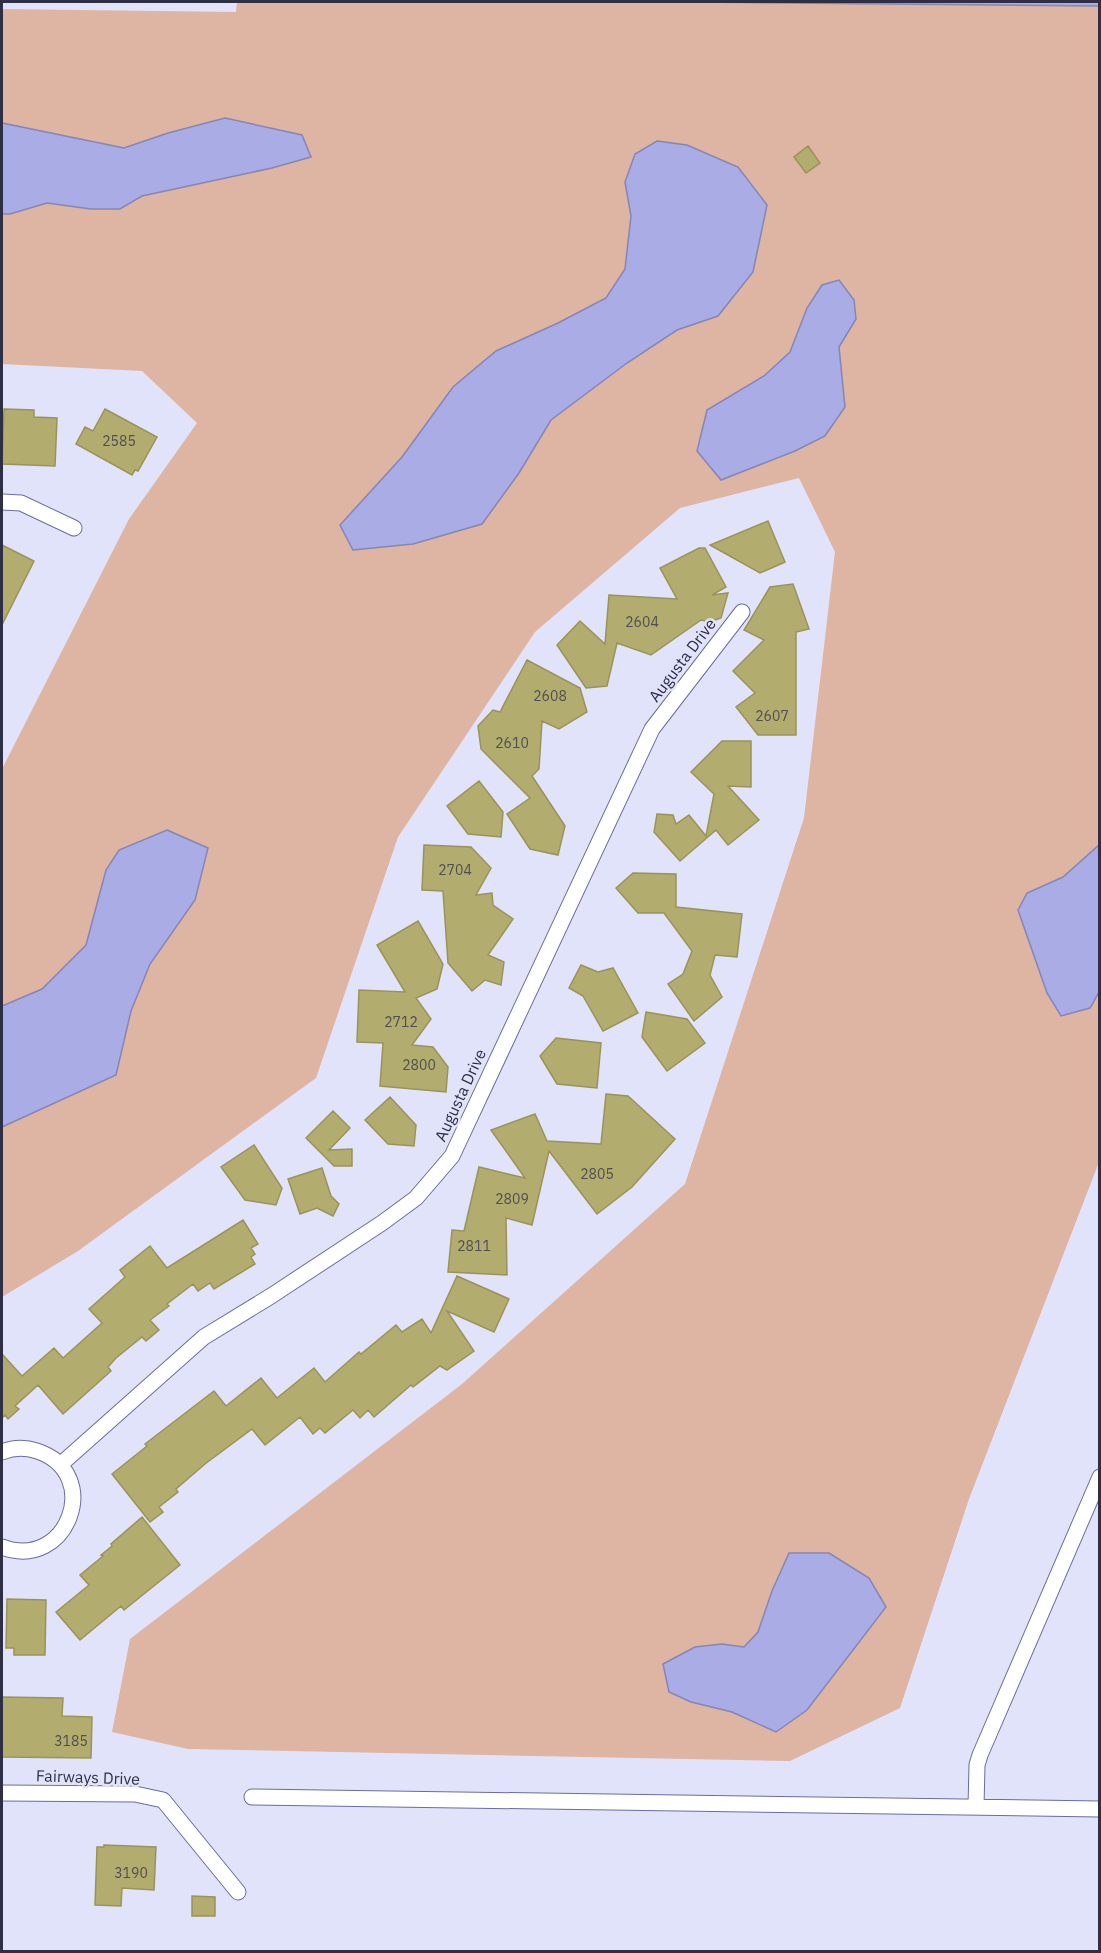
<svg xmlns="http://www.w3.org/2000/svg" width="1101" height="1953" font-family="'IBM Plex Sans',sans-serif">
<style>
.green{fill:#deb4a3}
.water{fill:#a9ace5;stroke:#8486b5;stroke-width:1.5}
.building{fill:#b3ac6f;stroke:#9a9359;stroke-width:1.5}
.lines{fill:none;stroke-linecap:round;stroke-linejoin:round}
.street-casing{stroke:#6b6c9f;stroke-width:17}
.street{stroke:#fff;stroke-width:15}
.labels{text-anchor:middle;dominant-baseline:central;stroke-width:5;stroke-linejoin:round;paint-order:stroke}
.number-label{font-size:14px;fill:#4f4e50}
.street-label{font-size:16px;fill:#2e2e45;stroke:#e1e3fa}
</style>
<rect width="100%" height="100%" fill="#e1e3fa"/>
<path class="green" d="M237,2h862v1160l-130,337 -69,209 -110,53 -602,-12 -76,-17 18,-93 332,-255 223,-200 119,-366 31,-266 -36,-74 -119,30 -145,124 -137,205 -82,241 -238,173 -76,46v-528l127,-250 68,-96 -55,-52 -140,-7v-355l234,3z"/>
<path class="water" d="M699,2h400l1,4h-1z
M225,118l77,17 9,22 -39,11 -130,28 -22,13h-29l-44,-6 -37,11h-8v-91l122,25 44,-15z
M657,141l30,4 51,22 29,38 -14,67 -35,44 -41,14 -50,33 -76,57 -32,53 -37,51 -69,20 -60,6 -13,-25 62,-68 51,-70 43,-36 62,-28 48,-25 19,-29 6,-53 -6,-34 10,-28z
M839,280l15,20 2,19 -17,28 6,60 -20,29 -30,15 -74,29 -24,-29 10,-41 57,-34 26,-24 17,-44 15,-23z
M167,830l41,18 -13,52 -45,64 -19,47 -15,64 -114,52v-121l40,-17 44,-44 20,-75 13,-20z
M1099,845v147l-9,16 -29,8 -14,-23 -29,-83 9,-17 36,-16z
M789,1553h40l40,25 17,29 -79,103 -31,22 -44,-20 -41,-10 -22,-10 -6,-28 32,-17 27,-3 22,3 14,-15 14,-41z"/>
<path class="building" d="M808,146l12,17 -14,10 -12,-16z
M4,409l30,1v7l23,1 -2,48 -53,-2z
M105,409l52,28 -19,34 -3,-1 -3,5 -56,-31 9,-17 8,4z
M768,521l17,41 -25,11 -50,-28z
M2,545l32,16 -32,64z
M699,548h6l21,39 -14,8 16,-2 -7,25 -11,4 -9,-2 -50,35 -34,-12 -10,43 -21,2 -29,-43 23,-24 25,23 4,-49 68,4 -17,-31z
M793,584l16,45 -13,3v103h-38l-22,-28 19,-14 -22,-22 31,-31 -20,-10 26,-43z
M527,660l53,28 7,24 -28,17 -17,-8 -3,48 -7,7 33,50 -7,29 -28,-6 -23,-35 23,-16 -49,-49 -3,-23 15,-16 7,2z
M722,741h29v46l-23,-1 31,34 -31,25 -12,-15 -36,31 -26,-29 3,-18 16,1 3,9 13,-9 17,21 8,-42 -23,-22z
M479,781l24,31 -2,25 -33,-3 -21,-28z
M424,845l47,2 20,21 -15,27 16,-2 1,12 20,14 -25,36 16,7 -3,23 -16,-5 -13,11 -24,-28 -5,-72 -21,-1z
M633,873l43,1v33l66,7 -5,43 -22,-2 -5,20 12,22 -28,24 -26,-37 15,-10 9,-23 -28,-38h-26l-22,-25z
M418,921l25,43 -6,25 -21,9 15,21 -19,26 21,2 15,20 -2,25 -66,-6 3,-43 -26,-1 2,-52 46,2 -28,-47z
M581,965l17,7 15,-4 25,45 -35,18 -20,-35 -14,-8z
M646,1012l41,7 18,24 -38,28 -25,-34z
M556,1038l45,5 -4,45 -40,-4 -17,-28z
M606,1094l22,2 47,43 -43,48 -35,27 -48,-63 -17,74 -26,-7 1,57 -59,-3 4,-42 12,1 15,-64 46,11 -34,-48 44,-16 12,27 54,3z
M390,1097l26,28 -2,21 -26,-2 -23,-24z
M333,1111l17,17 -21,22 23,-1v17h-18l-28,-28z
M254,1145l28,43 -6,17 -31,-5 -24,-33z
M322,1168l9,28 8,8 -6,12 -16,-8 -17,6 -12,-35z
M243,1220l15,24 -7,4 4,6 -4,3 4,7 -41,25 -4,-6 -12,8 -5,-7 -26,20 2,2 -19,14 9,10 -13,11 -4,-4 -26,21 -8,9 3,4 -48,43 -25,-29 -23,21 4,3 -11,10 -3,-4 -3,3v-64l20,22 32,-28 9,10 39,-35 -13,-14 36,-32 -5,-7 30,-24 17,22z
M457,1276l52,23 -15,33 -47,-21 27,40 -27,19 -7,-4 -27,21 -2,-2 -37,32 -6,-7 -8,8 -7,-8 -28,23 -5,-5 -7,6 -13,-17 -35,28 -13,-16 -47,35 -29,25 2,3 -19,15 4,5 -13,10 -38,-48 35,-28 -2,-2 69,-53 12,15 35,-28 16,20 37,-30 11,14 34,-30 2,2 35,-29 6,7 20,-13 9,14z
M142,1517l38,48 -56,45 -3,-4 -41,34 -24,-28 33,-27 -9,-10 23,-19 -2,-1 11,-9 -1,-2z
M7,1599l39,1 -1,55h-31v-7h-8z
M2,1697l61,1 -1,18 30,1 -1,41 -89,-1z
M104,1845l52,2 -2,43 -32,-2 -1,18 -26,-1 2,-58h7z
M192,1896l23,1v19h-23z"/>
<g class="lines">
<g class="street-casing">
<path id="street" d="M2,502l19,1 53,25
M2,1452c12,-5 23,-5 35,-1 67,22 31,121 -35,96
M60,1465l144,-128 67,-41 111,-73 34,-25 36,-42 200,-427 90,-117
M2,1793l133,1 28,6 75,92
M252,1797l848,12
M976,1807l1,-42 3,-10 120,-278"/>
</g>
<use href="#street" class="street"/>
</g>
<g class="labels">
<g class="number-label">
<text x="119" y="441">2585</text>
<text x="642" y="622">2604</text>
<text x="550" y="696">2608</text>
<text x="772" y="716">2607</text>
<text x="512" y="743">2610</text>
<text x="455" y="870">2704</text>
<text x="401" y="1022">2712</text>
<text x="419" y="1065">2800</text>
<text x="597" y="1174">2805</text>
<text x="512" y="1199">2809</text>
<text x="474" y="1246">2811</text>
<text x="71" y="1741">3185</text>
<text x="131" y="1873">3190</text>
</g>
<g class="street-label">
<text transform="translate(682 660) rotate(-53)">Augusta Drive</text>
<text transform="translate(460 1095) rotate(-65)">Augusta Drive</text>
<text transform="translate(88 1777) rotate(2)">Fairways Drive</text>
</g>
</g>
<rect width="1101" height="1953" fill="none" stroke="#2e2e45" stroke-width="6"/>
</svg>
